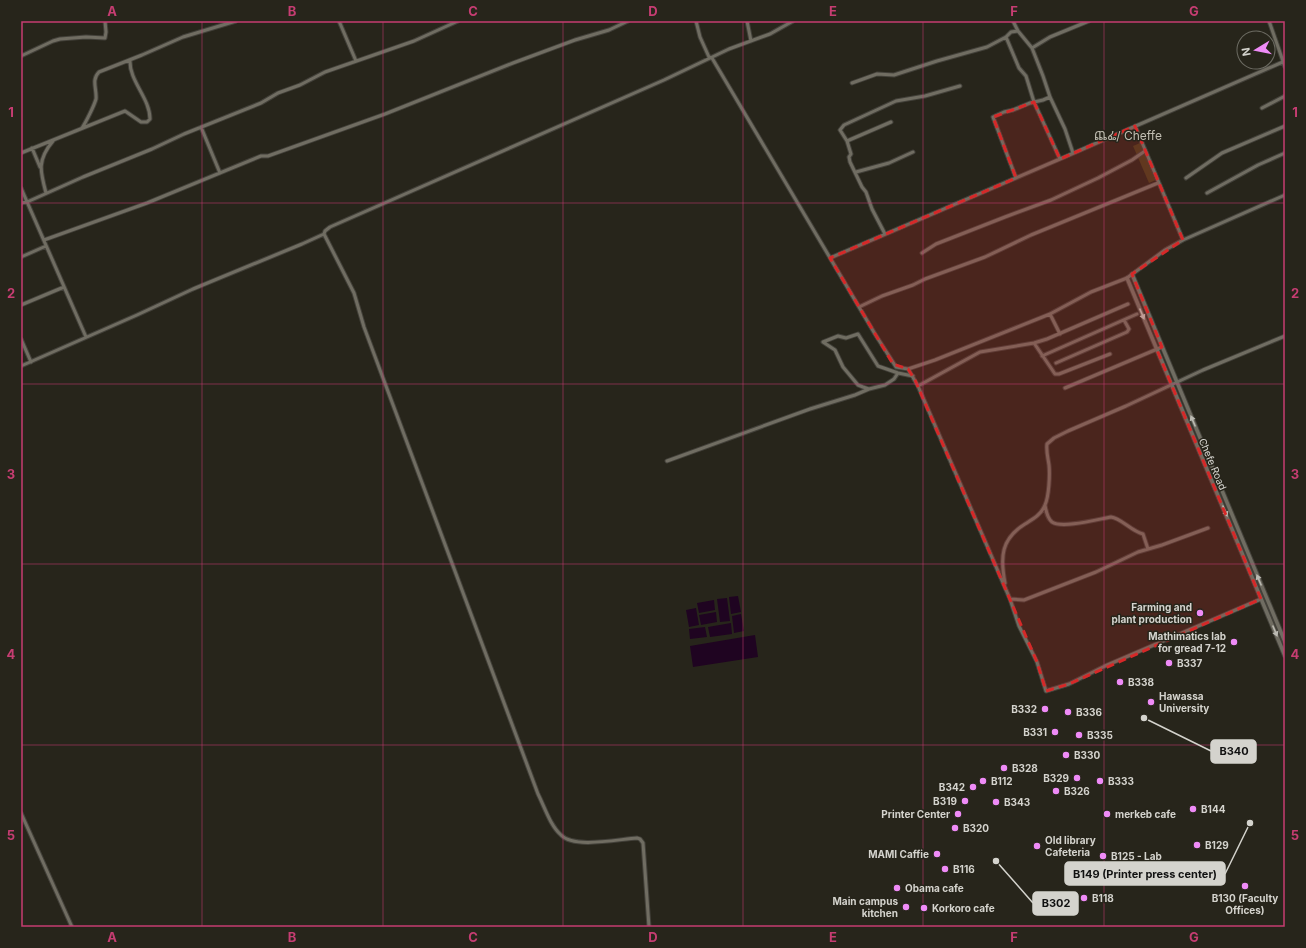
<svg xmlns="http://www.w3.org/2000/svg" width="1306" height="948" font-family="Inter,'Noto Sans Ethiopic',sans-serif">
<style>
.green{fill:#443c1d}
.water{fill:#1f0421}
.lines{fill:none;stroke-linecap:round;stroke-linejoin:round}
.minor-casing{stroke:#43413a;stroke-width:5}
.tertiary-casing{stroke:#43413a;stroke-width:5.5}
.minor{stroke:#706d62;stroke-width:3}
.tertiary{stroke:#706d62;stroke-width:3.5}
.oneway{fill:#bbbab2}
.marked{fill:#d62828;fill-opacity:0.2;stroke:#d62828;stroke-width:3;stroke-dasharray:8 5;stroke-linejoin:round}
.grid{fill:none;stroke:#c63d72;stroke-width:1;stroke-opacity:0.55}
.poi-dot{fill:#ef8bf7;stroke:#27251b;stroke-width:1.5}
.labels{text-anchor:middle;dominant-baseline:central;stroke-width:3;stroke-linejoin:round;paint-order:stroke}
.street-label{font-size:10px;fill:#d4d3cd;stroke:#27251b}
.poi-label{font-size:10px;font-weight:bold;fill:#d4d3cd;stroke:#27251b;text-anchor:start}
.quarter-label{font-size:12px;fill:#c2bfb3;stroke:#27251b}
.leader{fill:none;stroke:#d4d3cd;stroke-width:1.5}
.callout-dot{fill:#d4d3cd;stroke:#27251b;stroke-width:1.5}
.callout{fill:#d4d3cd;stroke:#d4d3cd;stroke-width:1.5}
.callout-label{font-size:11px;text-anchor:middle;font-weight:bold;fill:#111}
.neatline{fill:none;stroke:#c63d72;stroke-width:1.5}
.grid-label{font-size:13px;text-anchor:middle;font-weight:bold;fill:#c63d72}
</style>
<rect width="100%" height="100%" fill="#27251b"/>
<path class="green" d="M1140,143l16,37 -7,3 -16,-37z"/>
<path class="water" d="M738,596l3,16 -10,2 -2,-17z
M727,598l3,23 -10,1 -3,-23z
M714,600l1,10 -16,3 -2,-10z
M696,608l3,17 -10,2 -3,-17z
M716,612l1,10 -16,3 -2,-10z
M741,614l3,17 -10,2 -2,-17z
M731,623l1,11 -22,3 -2,-10z
M705,627l2,10 -17,2 -1,-10z
M755,635l3,22 -65,10 -3,-21z"/>
<g class="lines">
<g class="minor-casing">
<path id="minor" d="M339,21l17,40
M696,21l4,16 9,20 3,1 163,276 21,33 12,2 27,-9 115,-46 41,-22 36,-14 38,-28 18,-10 102,-45
M747,21l4,20
M1013,21l5,10 14,17 11,28 7,21 15,32 8,24
M1269,21l16,46
M1006,37l13,31 7,8 8,26 26,57
M1032,48l18,-11 39,-16
M21,56l32,-15 7,-2 26,-2 19,1 1,-6 -1,-11
M852,83l25,-9 17,1 43,-14 50,-14 19,-10 5,-5 7,-1
M1262,108l23,-12
M1135,126l48,114
M201,127l19,46
M82,128c4,-6 12,-22 14,-29 1,-10 -5,-19 3,-27l43,-17 41,-18 53,-16
M847,141l-7,-11 4,-5 52,-24 29,-5 35,-10
M32,148l8,19
M21,153l104,-42 16,11h6l3,-3c0,-21 -21,-38 -20,-59
M856,172l33,-9 24,-11
M1016,178l-23,-61 11,-5 9,-2 17,-7 13,-3 7,-3
M1186,178l36,-25 63,-27
M21,188l65,149
M46,193c-6,-22 -9,-33 7,-52
M1207,193l51,-28 27,-12
M21,203l6,-1 56,-25 69,-28 32,-15 77,-31 17,-10 22,-8 25,-13 89,-31 44,-20
M885,234l-13,-25 -6,-17 -4,-5 -12,-25 -1,-5 2,-3 -4,-13 44,-19
M44,240l103,-37 114,-47h7l117,-42 128,-51 62,-23 34,-10 19,-9
M922,253l14,-9 69,-27 46,-17 47,-22 34,-18 13,-9
M21,257l25,-11
M830,258l230,-99c75,-32 150,-65 225,-98
M21,305l43,-18
M859,307l23,-11 31,-11 12,-6 60,-22 46,-22 127,-52
M1050,314l10,20
M21,339l10,23
M1034,343l21,31h4l51,-20
M1042,356l95,-42
M1056,363l71,-31 2,-3 -5,-9
M21,366l116,-51 56,-26 109,-45 22,-10
M908,369l10,17 92,213 9,27 18,36 9,29 23,-7 36,-18 156,-67
M898,373l-4,6 -9,6 -16,4 -6,-2 -5,-2 -15,-18 -8,-17 -12,-8 15,-6 8,2 12,-4 20,32 20,7 15,3
M918,386l62,-34 54,-9 13,-4 81,-35
M1065,388l97,-41
M667,461l143,-52 45,-14 14,-6
M1045,505c1,6 2,13 7,17 10,7 47,-3 59,-5 10,1 20,14 32,17l5,15
M1005,583c-5,-26 -4,-44 20,-59 8,-5 16,-9 20,-19 4,-9 5,-30 4,-40 -1,-7 -3,-14 -2,-21l7,-6 14,-7 58,-25 77,-36 82,-34
M1010,599l14,1 72,-28 42,-20 24,-7 46,-17
M21,813l51,114
M649,927l-6,-84 -3,-4 -3,-1c-18,1 -63,11 -76,-3 -11,-10 -16,-27 -23,-41l-174,-467 -10,-34 -30,-59 1,-3 5,-4 334,-147 65,-31 41,-15 23,-13"/>
</g>
<g class="tertiary-casing">
<path id="tertiary" d="M1132,274l153,368
M1127,278l158,378"/>
</g>
<use href="#minor" class="minor"/>
<use href="#tertiary" class="tertiary"/>
</g>
<defs><path id="oneway-solid" d="M-6-.8H1V-3.2L6.5 0L1 3.2V.8H-6Z"/></defs>
<g class="oneway">
<use href="#oneway-solid" transform="translate(1142 314) rotate(67)"/>
<use href="#oneway-solid" transform="translate(1193 421) rotate(-113)"/>
<use href="#oneway-solid" transform="translate(1225 511) rotate(67)"/>
<use href="#oneway-solid" transform="translate(1259 580) rotate(-113)"/>
<use href="#oneway-solid" transform="translate(1275 631) rotate(67)"/>
</g>
<path class="marked" d="M1034,102l26,57 75,-33 48,114 -51,34 30,73 -5,3 104,249 -192,85 -23,7 -9,-29 -122,-282 -7,-11 -15,-5 -63,-106 186,-80 -23,-61z"/>
<path class="grid" d="M202,21v906M383,21v906M563,21v906M743,21v906M923,21v906M1104,21v906M21,203h1264M21,384h1264M21,564h1264M21,745h1264"/>
<g class="poi-dot">
<circle cx="1200" cy="613" r="4"/>
<circle cx="1234" cy="642" r="4"/>
<circle cx="1169" cy="663" r="4"/>
<circle cx="1120" cy="682" r="4"/>
<circle cx="1151" cy="702" r="4"/>
<circle cx="1045" cy="709" r="4"/>
<circle cx="1068" cy="712" r="4"/>
<circle cx="1055" cy="732" r="4"/>
<circle cx="1079" cy="735" r="4"/>
<circle cx="1066" cy="755" r="4"/>
<circle cx="1004" cy="768" r="4"/>
<circle cx="1077" cy="778" r="4"/>
<circle cx="983" cy="781" r="4"/>
<circle cx="1100" cy="781" r="4"/>
<circle cx="973" cy="787" r="4"/>
<circle cx="1056" cy="791" r="4"/>
<circle cx="965" cy="801" r="4"/>
<circle cx="996" cy="802" r="4"/>
<circle cx="1193" cy="809" r="4"/>
<circle cx="958" cy="814" r="4"/>
<circle cx="1107" cy="814" r="4"/>
<circle cx="955" cy="828" r="4"/>
<circle cx="1197" cy="845" r="4"/>
<circle cx="1037" cy="846" r="4"/>
<circle cx="937" cy="854" r="4"/>
<circle cx="1103" cy="856" r="4"/>
<circle cx="945" cy="869" r="4"/>
<circle cx="1245" cy="886" r="4"/>
<circle cx="897" cy="888" r="4"/>
<circle cx="1084" cy="898" r="4"/>
<circle cx="906" cy="907" r="4"/>
<circle cx="924" cy="908" r="4"/>
</g>
<g class="labels">
<g class="street-label">
<text transform="translate(1213 464) rotate(67)">Chefe Road</text>
</g>
<g class="poi-label">
<text x="1192" y="607" text-anchor="end">Farming and<tspan x="1192" dy="12">plant production</tspan></text>
<text x="1226" y="636" text-anchor="end">Mathimatics lab<tspan x="1226" dy="12">for gread 7-12</tspan></text>
<text x="1177" y="663">B337</text>
<text x="1128" y="682">B338</text>
<text x="1159" y="696">Hawassa<tspan x="1159" dy="12">University</tspan></text>
<text x="1037" y="709" text-anchor="end">B332</text>
<text x="1076" y="712">B336</text>
<text x="1047" y="732" text-anchor="end">B331</text>
<text x="1087" y="735">B335</text>
<text x="1074" y="755">B330</text>
<text x="1012" y="768">B328</text>
<text x="1069" y="778" text-anchor="end">B329</text>
<text x="991" y="781">B112</text>
<text x="1108" y="781">B333</text>
<text x="965" y="787" text-anchor="end">B342</text>
<text x="1064" y="791">B326</text>
<text x="957" y="801" text-anchor="end">B319</text>
<text x="1004" y="802">B343</text>
<text x="1201" y="809">B144</text>
<text x="950" y="814" text-anchor="end">Printer Center</text>
<text x="1115" y="814">merkeb cafe</text>
<text x="963" y="828">B320</text>
<text x="1045" y="840">Old library<tspan x="1045" dy="12">Cafeteria</tspan></text>
<text x="1205" y="845">B129</text>
<text x="929" y="854" text-anchor="end">MAMI Caffie</text>
<text x="1111" y="856">B125 - Lab</text>
<text x="953" y="869">B116</text>
<text x="905" y="888">Obama cafe</text>
<text x="1092" y="898">B118</text>
<text x="1245" y="898" text-anchor="middle">B130 (Faculty<tspan x="1245" dy="12">Offices)</tspan></text>
<text x="898" y="901" text-anchor="end">Main campus<tspan x="898" dy="12">kitchen</tspan></text>
<text x="932" y="908">Korkoro cafe</text>
</g>
<g class="quarter-label">
<text x="1128" y="135">ጨፌ/ Cheffe</text>
</g>
</g>
<path class="leader" d="M1144 718L1211 751M1250 823L1225 874M996 861L1033 903"/>
<g class="callout-dot">
<circle cx="1144" cy="718" r="4"/>
<circle cx="1250" cy="823" r="4"/>
<circle cx="996" cy="861" r="4"/>
</g>
<g class="callout">
<rect x="1211" y="740" width="45" height="23" rx="4"/>
<rect x="1065" y="862" width="160" height="23" rx="4"/>
<rect x="1033" y="892" width="45" height="23" rx="4"/>
</g>
<g class="callout-label">
<text x="1234" y="755">B340</text>
<text x="1145" y="878">B149 (Printer press center)</text>
<text x="1056" y="907">B302</text>
</g>
<rect width="1306" height="948" fill="none" stroke="#27251b" stroke-width="44"/>
<g transform="translate(1256 50) rotate(260)"><circle r="19" fill="#27251b" stroke="#6c6b62"/>
<path d="M0-3L7 15L0 10L-7 15Z" fill="#ef8bf7"/>
<text y="-6" font-size="11" font-weight="bold" text-anchor="middle" fill="#d4d3cd">N</text>
</g>
<rect x="22" y="22" width="1262" height="904" class="neatline"/>
<g class="grid-label">
<text x="112" y="16">A</text>
<text x="292" y="16">B</text>
<text x="473" y="16">C</text>
<text x="653" y="16">D</text>
<text x="833" y="16">E</text>
<text x="1014" y="16">F</text>
<text x="1194" y="16">G</text>
<text x="11" y="117">1</text>
<text x="1295" y="117">1</text>
<text x="11" y="298">2</text>
<text x="1295" y="298">2</text>
<text x="11" y="479">3</text>
<text x="1295" y="479">3</text>
<text x="11" y="659">4</text>
<text x="1295" y="659">4</text>
<text x="11" y="840">5</text>
<text x="1295" y="840">5</text>
<text x="112" y="942">A</text>
<text x="292" y="942">B</text>
<text x="473" y="942">C</text>
<text x="653" y="942">D</text>
<text x="833" y="942">E</text>
<text x="1014" y="942">F</text>
<text x="1194" y="942">G</text>
</g>
</svg>
